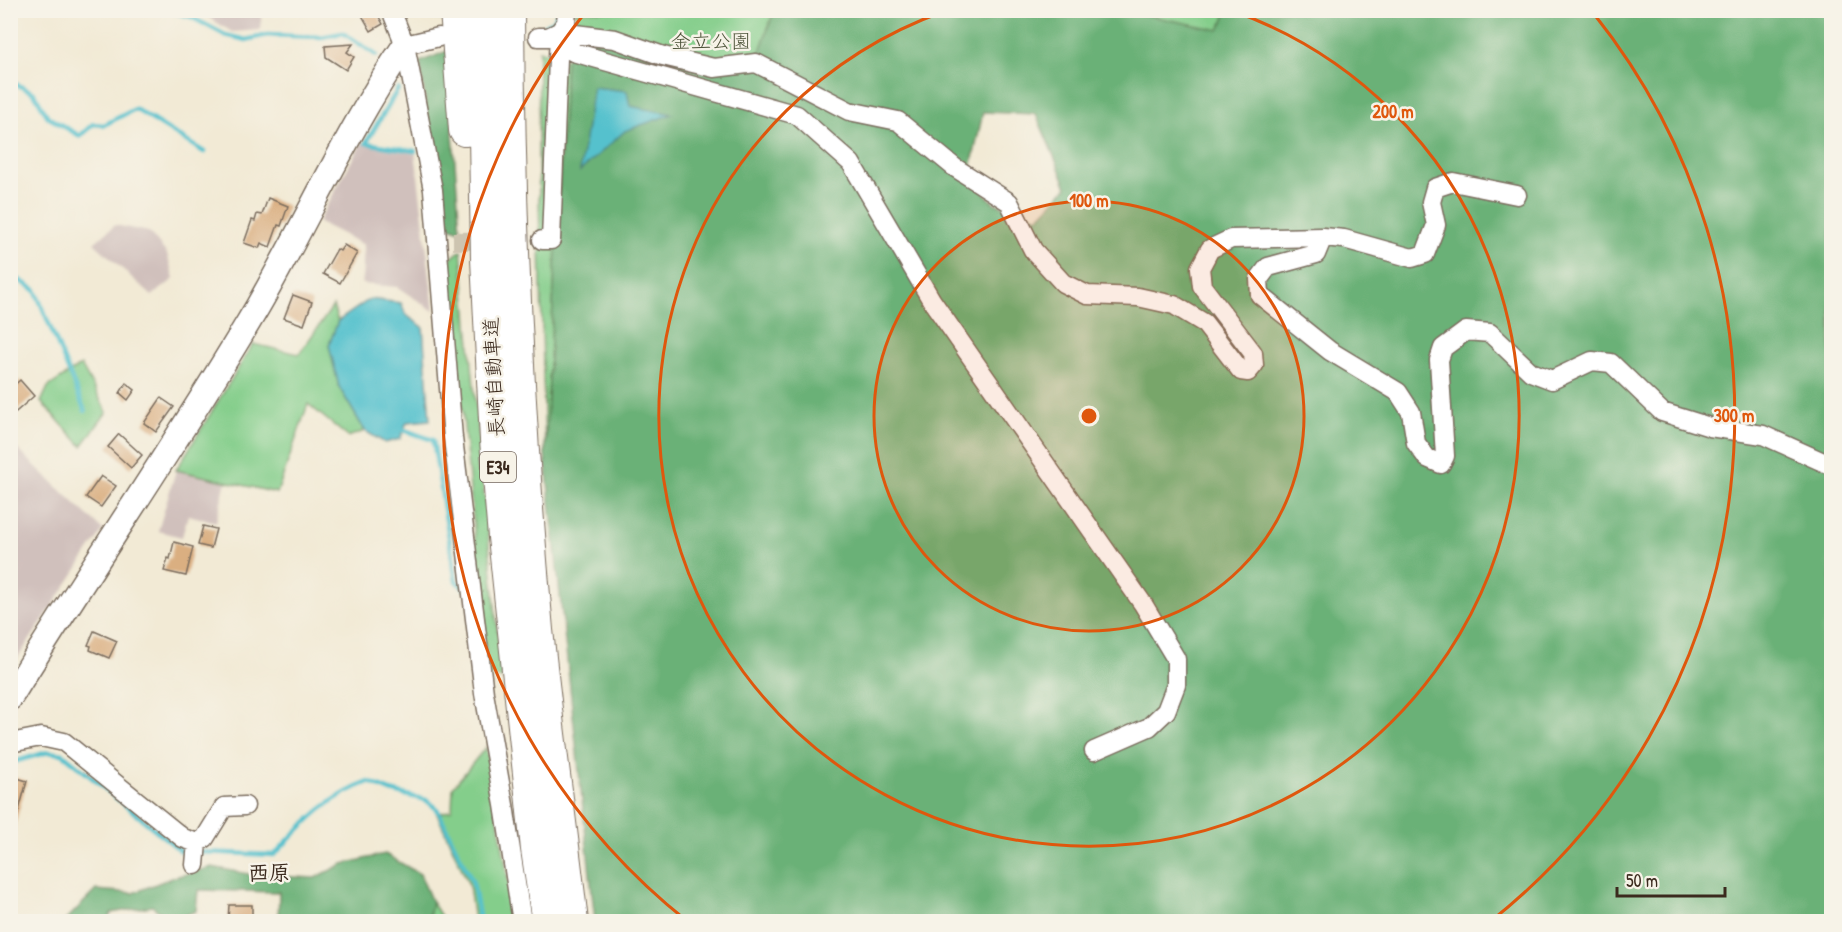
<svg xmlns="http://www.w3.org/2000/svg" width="1842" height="932" font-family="'Patrick Hand','Klee One',sans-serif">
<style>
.industrial{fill:#d0c0bc}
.green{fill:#84ce8b;stroke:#607c54;stroke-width:1.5}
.forest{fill:#6bb177;stroke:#536e4a;stroke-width:1.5;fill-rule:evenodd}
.water{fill:#54c1cd;stroke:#487676;stroke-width:1.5}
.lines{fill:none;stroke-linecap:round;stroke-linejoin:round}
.stream{stroke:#54c1cd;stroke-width:4.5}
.building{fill:#daaf81}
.street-tunnel{stroke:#cdc4b0;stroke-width:18;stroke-dasharray:18 9;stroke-linecap:butt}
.street-casing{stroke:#7b6d5e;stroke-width:21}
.secondary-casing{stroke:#7b6d5e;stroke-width:27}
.highway-casing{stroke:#7b6d5e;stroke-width:34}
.street{stroke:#fff;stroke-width:18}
.secondary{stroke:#fff;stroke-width:24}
.highway{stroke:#fff;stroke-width:32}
.ring{fill:none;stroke:#df570d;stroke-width:3}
.labels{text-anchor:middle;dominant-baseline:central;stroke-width:5;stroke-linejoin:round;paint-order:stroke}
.shield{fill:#f7f3e8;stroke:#73665b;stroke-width:1.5}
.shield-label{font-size:18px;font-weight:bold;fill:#3b2a1e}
.park-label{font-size:20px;fill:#4d5339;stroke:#f7f3e8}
.street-label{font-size:20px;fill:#3b2a1e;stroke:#f7f3e8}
.neighbourhood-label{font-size:21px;font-weight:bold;fill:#3b2a1e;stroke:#f7f3e8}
.centre{fill:#df570d;stroke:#f7f3e8;stroke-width:3}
.ring-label{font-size:18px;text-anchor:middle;font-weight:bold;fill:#df570d;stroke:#f7f3e8;stroke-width:5;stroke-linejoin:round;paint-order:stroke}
</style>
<rect width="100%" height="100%" fill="#f7f3e8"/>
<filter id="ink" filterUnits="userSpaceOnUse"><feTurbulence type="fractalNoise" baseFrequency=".0167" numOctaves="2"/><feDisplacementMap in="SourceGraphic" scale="12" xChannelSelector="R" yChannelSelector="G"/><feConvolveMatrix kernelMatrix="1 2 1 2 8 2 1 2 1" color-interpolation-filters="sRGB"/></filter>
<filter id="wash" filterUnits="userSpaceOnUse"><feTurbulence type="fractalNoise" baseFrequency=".008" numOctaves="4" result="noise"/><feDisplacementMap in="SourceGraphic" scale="24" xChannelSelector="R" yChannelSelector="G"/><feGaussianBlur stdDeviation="1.35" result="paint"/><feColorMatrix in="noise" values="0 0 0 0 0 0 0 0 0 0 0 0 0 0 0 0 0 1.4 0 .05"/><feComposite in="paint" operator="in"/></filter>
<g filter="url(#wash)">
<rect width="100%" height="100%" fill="#f2ead5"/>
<path class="industrial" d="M198,11h64l-2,19 -28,2z
M362,142l53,9 19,160 -37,-24 -35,-3 2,-39 -46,-23z
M115,225l34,7 18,22 7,25 -22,17 -58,-53z
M11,443l92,87 -92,138z
M176,470l50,11 -10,41 -28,-7 -6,22 -24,-6z"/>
<path class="green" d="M576,11h198l-19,55 -181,-29z
M1132,11h96l-9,19 -78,-16z
M539,50l27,10 -21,395 -7,-299z
M461,250l41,429 -14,-5 -40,-413z
M333,306l5,15 -9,24 10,42 26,44 -17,6 -40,-33 -31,89 -101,-23 77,-126 46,10z
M81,365l26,47 -25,34 -41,-44 7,-15z
M486,747l29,174h-41l-5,-36 -32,-71 15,-4 1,-23z
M432,902l12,19h-16z"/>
<path class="forest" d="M1132,10l9,4 78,16 9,-20 603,1v910h-1236l-50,-466 21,-395 8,-23 181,29 19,-55zM983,112l53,2 31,73 -29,31 -44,-15 -25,-26z
M416,11h30v8l-26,-1z
M447,51l13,180 -18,-7 -22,-162z
M385,854l35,20 12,28 -4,19h-150l1,-29 -81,-2 -2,21 -25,10 -19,-15 -41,7 -3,8 -44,1 32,-32 37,3 38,-15 41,-11 42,8 61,3 28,-14z"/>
<path class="water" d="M593,87l34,4 3,15 42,8 -47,17 -45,40z
M370,299l31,4 5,12 17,12 7,93 -23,2 -7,17 -15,4 -20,-12 -26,-44 -10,-42 9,-24z"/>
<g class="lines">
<path class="stream" d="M167,10l24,7 34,18 21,5 21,-5 54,2 22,-4 33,22
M545,25l10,-5 3,-10
M10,81l24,12 14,24 32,19 13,-12 11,1 31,-16 69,43
M398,89l-32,54 49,8
M10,274l25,16 50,121
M404,430l29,10 23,141 9,8
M10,763l38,-11 15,2 118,97h12
M201,852l73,3c30,-31 53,-58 95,-73l21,9 36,9 11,9 36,74 7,39"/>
</g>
<g id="blocks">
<path class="building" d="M359,10h16l8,14 -12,7z
M353,44l-6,8 7,5 -8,13 -20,-13 -1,-11z
M268,198l20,8 -7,20 -3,-1 -8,22 -9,-4 -2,5 -15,-5 8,-23 3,1 2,-7 5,1z
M344,245l13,8 -17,30 -17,-9 14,-25 3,2z
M293,295l19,7 -8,23 -20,-7z
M20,380l14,16 -24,21v-28z
M126,383l9,7 -7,10 -8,-7z
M161,398l13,9 -18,25 -12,-9z
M119,434l23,21 -11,13 -23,-21z
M101,476l15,10 -15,21 -15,-10z
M203,526l13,3 -5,19 -13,-3z
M174,542l19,5 -7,29 -22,-5 4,-13 2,1z
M94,631l23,10 -8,17 -19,-8 1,-4 -3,-1z
M14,777l13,4 -13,47h-4v-38z
M229,905h23v16h-24z"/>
</g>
</g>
<g filter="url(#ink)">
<use href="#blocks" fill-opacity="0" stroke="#7b6d5e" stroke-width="1.5"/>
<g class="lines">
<path class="street-tunnel" d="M453,241l89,-1"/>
<g class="street-casing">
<path id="street" d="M391,10l14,35 28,145 20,248 31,255 20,112 18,117
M559,32l14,20 224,63 54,48 81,138 211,303 33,55v26l-10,26 -17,16 -55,24
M538,37h10l11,-5 56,7 48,17 51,12 42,-5 93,48 49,10 56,46 55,35 24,48 30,33 24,12 51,2 36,8 30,18 37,48 7,1 6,-7 -1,-12 -51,-67 -2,-18 10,-19 21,-10 92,-2 -7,17 -48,13 -9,12 1,16 70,56 68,41 13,20 5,31 11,15 14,6 4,-8 -6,-96 4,-12 23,-17 24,2 41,39 21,8 40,-19 19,2 51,49 48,15 53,8 69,31
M405,45l34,-8
M1323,237l21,2 68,19 13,-4 11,-29 -5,-23 4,-14 18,-6 64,13
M542,240h9l8,-208 7,-9 1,-13
M10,743l31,-6 23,5 119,96 14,5 8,-5 19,-31 21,-1
M195,865l2,-22"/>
</g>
<g class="secondary-casing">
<path id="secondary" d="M10,698c81,-132 170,-259 248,-392 50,-87 91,-179 147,-261"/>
</g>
<g class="highway-casing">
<path id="highway" d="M456,10l9,120
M483,10l4,249 9,181 8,97 33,312 11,73
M508,10c1,208 10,414 29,620 10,97 24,194 35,292"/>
</g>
<use href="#street" class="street"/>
<use href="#secondary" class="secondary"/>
<use href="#highway" class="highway"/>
</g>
</g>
<circle cx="1089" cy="416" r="215" fill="#df570d" fill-opacity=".12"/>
<g class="ring">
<circle cx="1089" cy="416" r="215"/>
<path d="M1233 11A430 430 0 1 1 945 11"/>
<path d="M687 921A645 645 0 0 1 584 14M1594 14A645 645 0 0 1 1491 921"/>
</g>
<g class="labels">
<rect class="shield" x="480" y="452" width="36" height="30" rx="4.5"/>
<g class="shield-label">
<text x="498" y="467">E34</text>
</g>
<g class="park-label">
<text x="711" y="40">金立公園</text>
</g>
<g class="street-label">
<text transform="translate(493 377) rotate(-93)">長崎自動車道</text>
</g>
<g class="neighbourhood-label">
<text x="269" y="872">西原</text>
</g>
</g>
<circle cx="1089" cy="416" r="9" class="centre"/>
<g class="ring-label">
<text x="1393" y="118">200 m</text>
<text x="1089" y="207">100 m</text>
<text x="1734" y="422">300 m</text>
</g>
<rect width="1842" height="932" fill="none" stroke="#f7f3e8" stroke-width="36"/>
<path d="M1617 887v9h108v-9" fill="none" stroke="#3b2a1e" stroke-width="3"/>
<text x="1626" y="887" font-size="18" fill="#3b2a1e" stroke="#f7f3e8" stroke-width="4.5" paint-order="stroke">50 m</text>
</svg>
